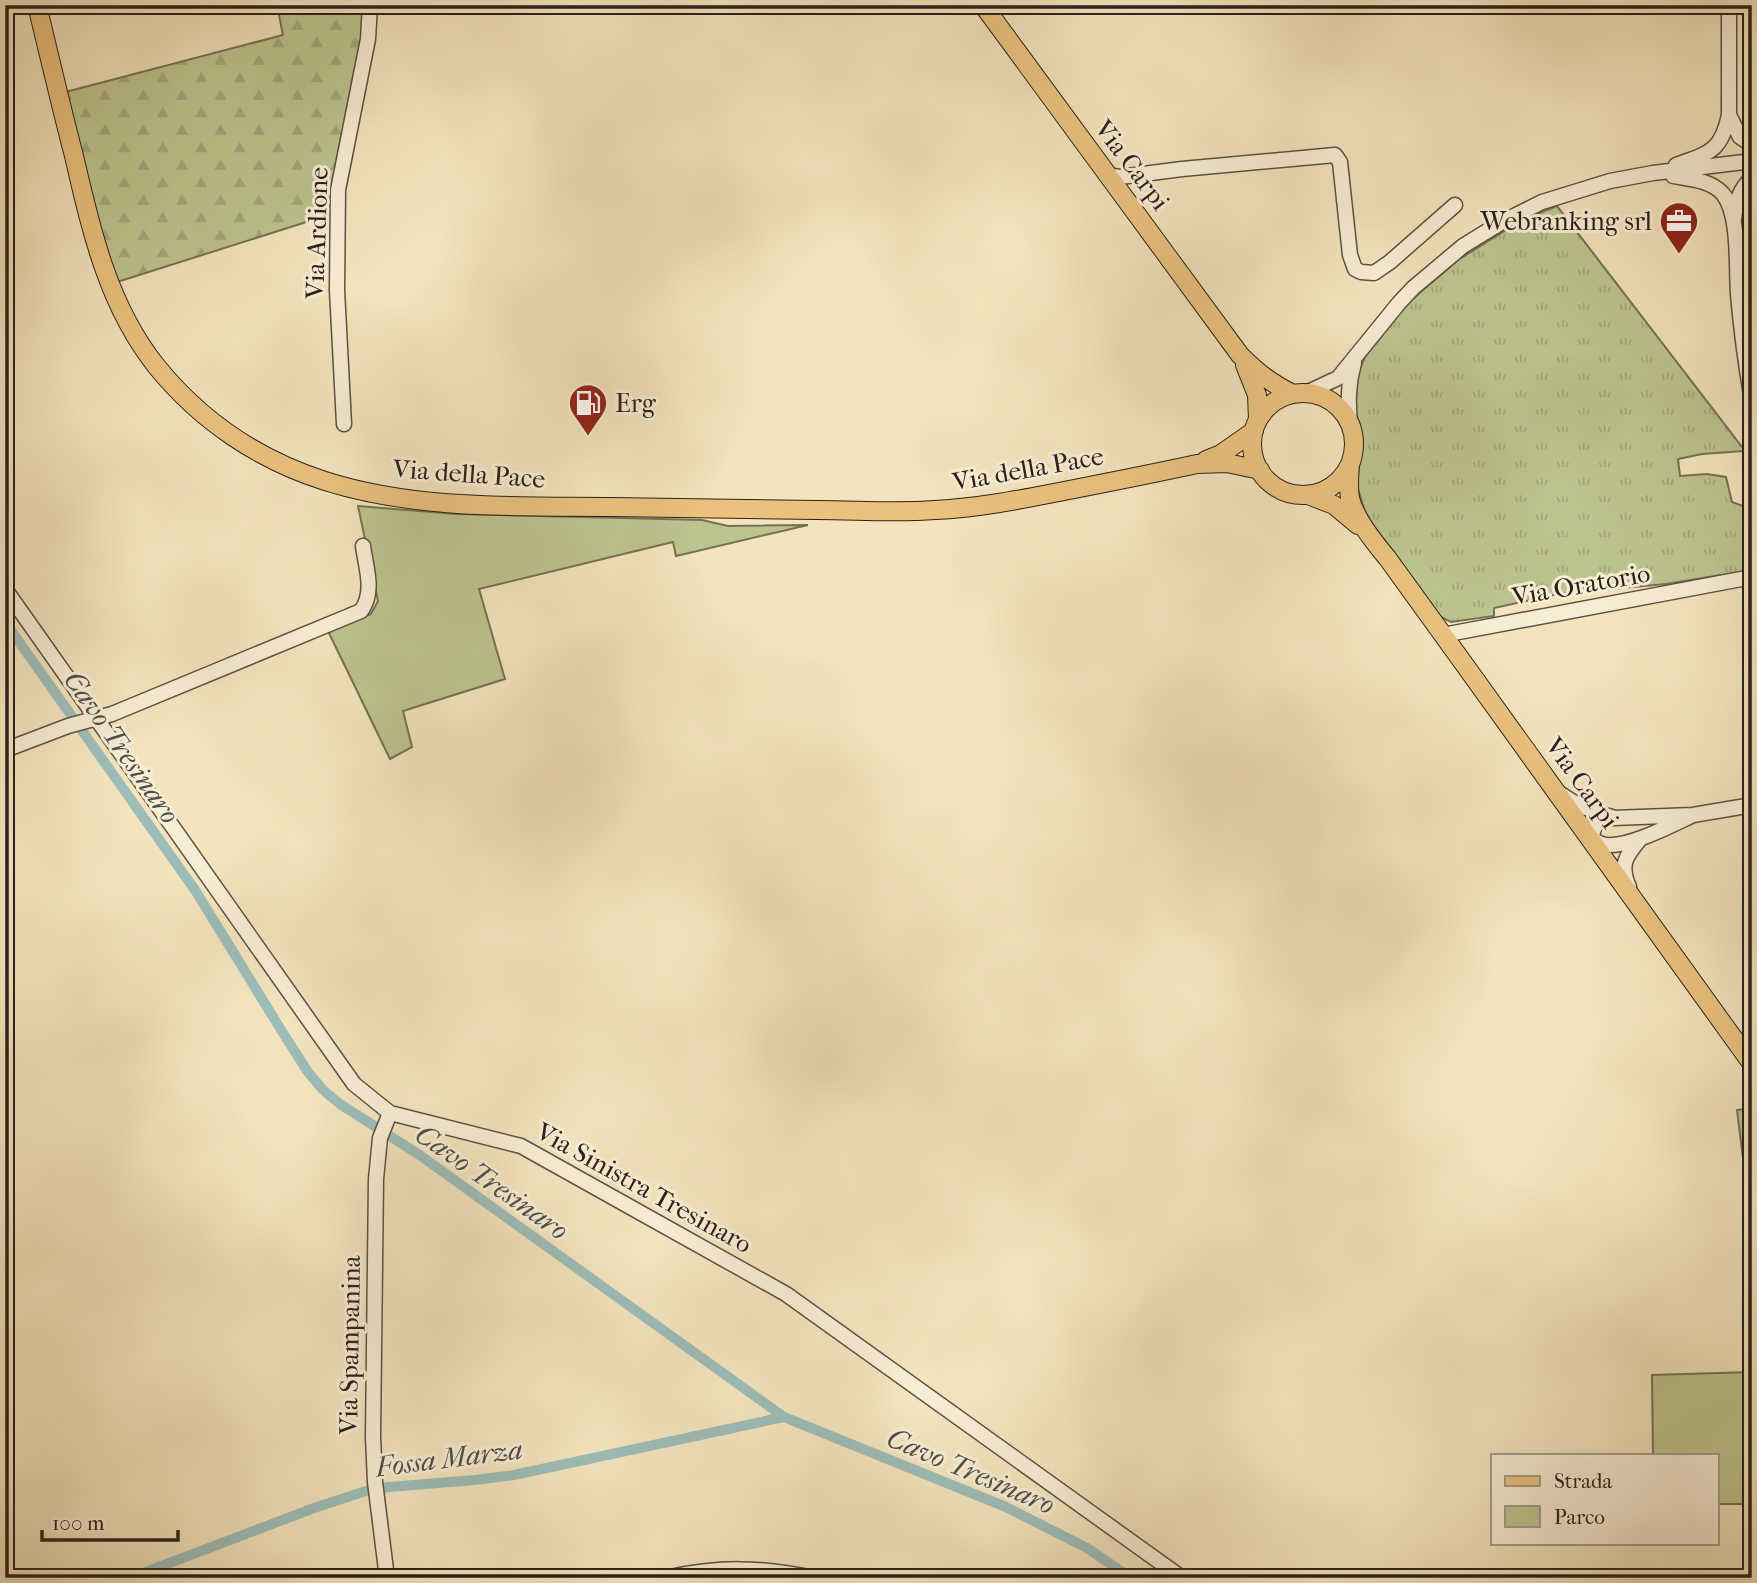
<svg xmlns="http://www.w3.org/2000/svg" width="1757" height="1583" font-family="'IM FELL French Canon',serif">
<style>
.grass{fill:url(#grass-tufts);stroke:#747254;stroke-width:2}
.forest{fill:url(#forest-firs);stroke:#747254;stroke-width:2}
.park{fill:#bdc48f;stroke:#747254;stroke-width:2}
.lines{fill:none;stroke-linecap:round;stroke-linejoin:round}
.canal{stroke:#9dbdb8;stroke-width:10}
.minor-casing{stroke:#5d5143;stroke-width:17}
.major-casing{stroke:#2b201a;stroke-width:20}
.minor{stroke:#f7edd4;stroke-width:14}
.major{stroke:#eac27e;stroke-width:18}
.labels{text-anchor:middle;dominant-baseline:central;stroke-width:6;stroke-linejoin:round;paint-order:stroke}
.street-label{font-size:26px;fill:#2b201a;stroke:#f7edd4}
.poi-label{font-size:26px;fill:#2b201a;stroke:#f7edd4;text-anchor:end}
.water-label{font-size:28px;font-style:italic;fill:#4d4f49;stroke:#f7edd4}
</style>
<defs>
<pattern id="grass-tufts" width="24" height="20" patternUnits="userSpaceOnUse" patternTransform="scale(1.75)"><rect width="24" height="20" fill="#bdc48f"/><path d="M3 7l-1-3M5 7V3M7 7l1-3M15 17l-1-3M17 17v-4M19 17l1-3" fill="none" stroke="#a3a87b"/></pattern>
<pattern id="forest-firs" width="22" height="20" patternUnits="userSpaceOnUse" patternTransform="scale(1.75)"><rect width="22" height="20" fill="#bdc48f"/><path d="M5 1l3.5 6h-7zM16 11l3.5 6h-7z" fill="#a3a87b"/></pattern>
</defs>
<rect width="100%" height="100%" fill="#f3e4bd"/>
<filter id="stains"><feTurbulence type="fractalNoise" baseFrequency=".00286" numOctaves="4"/><feColorMatrix values="0 0 0 0 .2 0 0 0 0 .09 0 0 0 0 .02 0 0 0 .5 -.17"/></filter>
<radialGradient id="worn" r=".72"><stop offset=".6" stop-color="#630" stop-opacity="0"/><stop offset="1" stop-color="#630" stop-opacity=".3"/></radialGradient>
<path class="grass" d="M1557,206l188,245 -43,3 -24,5 2,17 27,-2 19,3 6,25 19,7 1,61 -86,14 -108,10 -64,14v8l-43,6 -10,-5 -68,-89 -10,-22 -6,-21 5,-45 -9,-40 2,-20 10,-23 43,-54 50,-43 64,-40z"/>
<path class="forest" d="M277,5h93l-32,207 -224,71 -56,-189 225,-59z"/>
<path class="park" d="M358,506l98,8 246,6 26,6 80,-1 -132,31 -3,-14 -194,47 26,90 -102,32 9,36 -22,12 -62,-128 43,-17 7,-13z
M1752,1108v122l-15,-120z
M1752,1372v132h-35v-49h-64l-1,-80z"/>
<g class="lines">
<path class="canal" d="M5,622l190,268 88,143 25,39 15,18 17,14 81,52 363,261 222,90 81,41 44,30
M130,1578l184,-70 55,-18 20,-3 86,-7 39,-5 270,-58"/>
<g class="minor-casing">
<path id="minor" d="M1729,5v110l11,22 12,8
M1676,165c33,-12 45,-13 53,-50
M1107,175l13,2 62,-8 153,-14 5,7 10,93 5,14 6,3 13,1 16,-11 65,-57
M1673,176c17,3 38,4 50,18 17,21 13,74 15,100 3,36 8,72 14,107
M1734,219c2,-16 5,-30 18,-41
M1306,393l32,-15 61,-75 14,-15 50,-42 39,-24 40,-20 68,-21 43,-8 99,-12
M344,424l-7,-134 1,-100 30,-151 2,-34
M1350,424c-2,-22 -2,-40 4,-61
M5,589l349,495 36,29 131,33 265,148 396,284
M1443,635l309,-58
M5,750l63,-24 44,-12 249,-103c14,-19 5,-43 2,-65
M1561,794c16,12 32,18 51,23
M1693,815c-21,10 -63,32 -86,30 -5,0 -10,-3 -15,-6 1,-16 7,-18 21,-21l80,-3 59,-10
M1629,887c-10,-23 -3,-31 12,-49
M387,1578l-12,-96 -2,-45 3,-258 4,-41 10,-25
M666,1578c53,-12 94,-11 147,0"/>
</g>
<g class="major-casing">
<path id="major" d="M37,5c12,50 24,101 37,151 17,74 34,150 83,211 44,54 102,93 168,114 91,29 191,25 286,26 68,1 137,2 206,3 39,0 79,3 118,0 42,-2 83,-10 124,-18 46,-9 92,-18 138,-28l30,-1 33,7
M983,5l257,350c18,18 31,28 53,39
M1245,365l12,30 1,25
M1252 444a51 51 0 1 1 102 0a51 51 0 1 1-102 0Z
M1206,460l15,-6 33,-23
M1350,464c-1,12 -2,23 0,34 5,21 25,45 38,61 122,168 243,337 364,505
M1308,495l26,10 24,20"/>
</g>
<use href="#minor" class="minor"/>
<use href="#major" class="major"/>
</g>
<defs>
<g id="office-pin" transform="scale(2.0125)"><path d="M0 17L-7.5 6A9.5 9.5 0 1 1 7.5 6Z" fill="#8f2418" stroke="#f7edd4"/><path d="M-6-3h4V-5.5h4V-3h4V5H-6ZM-1-4.5V-3h2v-1.5ZM-6 0V1H6V0Z" fill="#fff"/></g>
<g id="fuel-pin" transform="scale(2.0125)"><path d="M0 17L-7.5 6A9.5 9.5 0 1 1 7.5 6Z" fill="#8f2418" stroke="#f7edd4"/><path d="M-5.5-6h7V0h2V4h1.3V-2.5L3-4.5l.8-.8L6-3V5H2.5V1h-1V6h-7ZM-4.2-4.7v3.2H.2V-4.7Z" fill="#fff"/></g>
</defs>
<g fill-rule="evenodd">
<use href="#office-pin" x="1679" y="221"/>
<use href="#fuel-pin" x="588" y="403"/>
</g>
<g class="labels">
<g class="street-label">
<text transform="translate(1132 165) rotate(53)">Via Carpi</text>
<text transform="translate(317 233) rotate(-88)">Via Ardione</text>
<text transform="translate(1028 469) rotate(-10)">Via della Pace</text>
<text transform="translate(469 474) rotate(4)">Via della Pace</text>
<text transform="translate(1581 585) rotate(-10)">Via Oratorio</text>
<text transform="translate(1582 783) rotate(54)">Via Carpi</text>
<text transform="translate(644 1188) rotate(29)">Via Sinistra Tresinaro</text>
<text transform="translate(350 1345) rotate(-89)">Via Spampanina</text>
</g>
<g class="poi-label">
<text x="1652" y="221">Webranking srl</text>
<text x="615" y="403" text-anchor="start">Erg</text>
</g>
<g class="water-label">
<text transform="translate(122 747) rotate(55)">Cavo Tresinaro</text>
<text transform="translate(492 1182) rotate(35)">Cavo Tresinaro</text>
<text transform="translate(449 1458) rotate(-7)">Fossa Marza</text>
<text transform="translate(971 1471) rotate(23)">Cavo Tresinaro</text>
</g>
</g>
<rect width="1757" height="1583" fill="none" stroke="#f3e4bd" stroke-width="28"/>
<rect x="7" y="7" width="1743" height="1569" fill="none" stroke="#2b201a" stroke-width="3.5"/>
<rect x="14" y="14" width="1729" height="1555" fill="none" stroke="#2b201a" stroke-width="2"/>
<rect x="1491" y="1454" width="228" height="91" fill="#f7edd4" stroke="#a59b8a" stroke-width="2"/>
<rect x="1505" y="1476" width="35" height="10" fill="#eac27e" stroke="#a59b8a" stroke-width="2"/>
<text x="1554" y="1488" font-size="21" fill="#2b201a">Strada</text>
<rect x="1505" y="1506" width="35" height="21" fill="#bdc48f" stroke="#a59b8a" stroke-width="2"/>
<text x="1554" y="1524" font-size="21" fill="#2b201a">Parco</text>
<path d="M42 1530v10h136v-10" fill="none" stroke="#2b201a" stroke-width="3.5"/>
<text x="52" y="1530" font-size="21" fill="#2b201a" stroke="#f7edd4" stroke-width="5" paint-order="stroke">100 m</text>
<rect width="100%" height="100%" filter="url(#stains)"/>
<rect width="100%" height="100%" fill="url(#worn)"/>
</svg>
